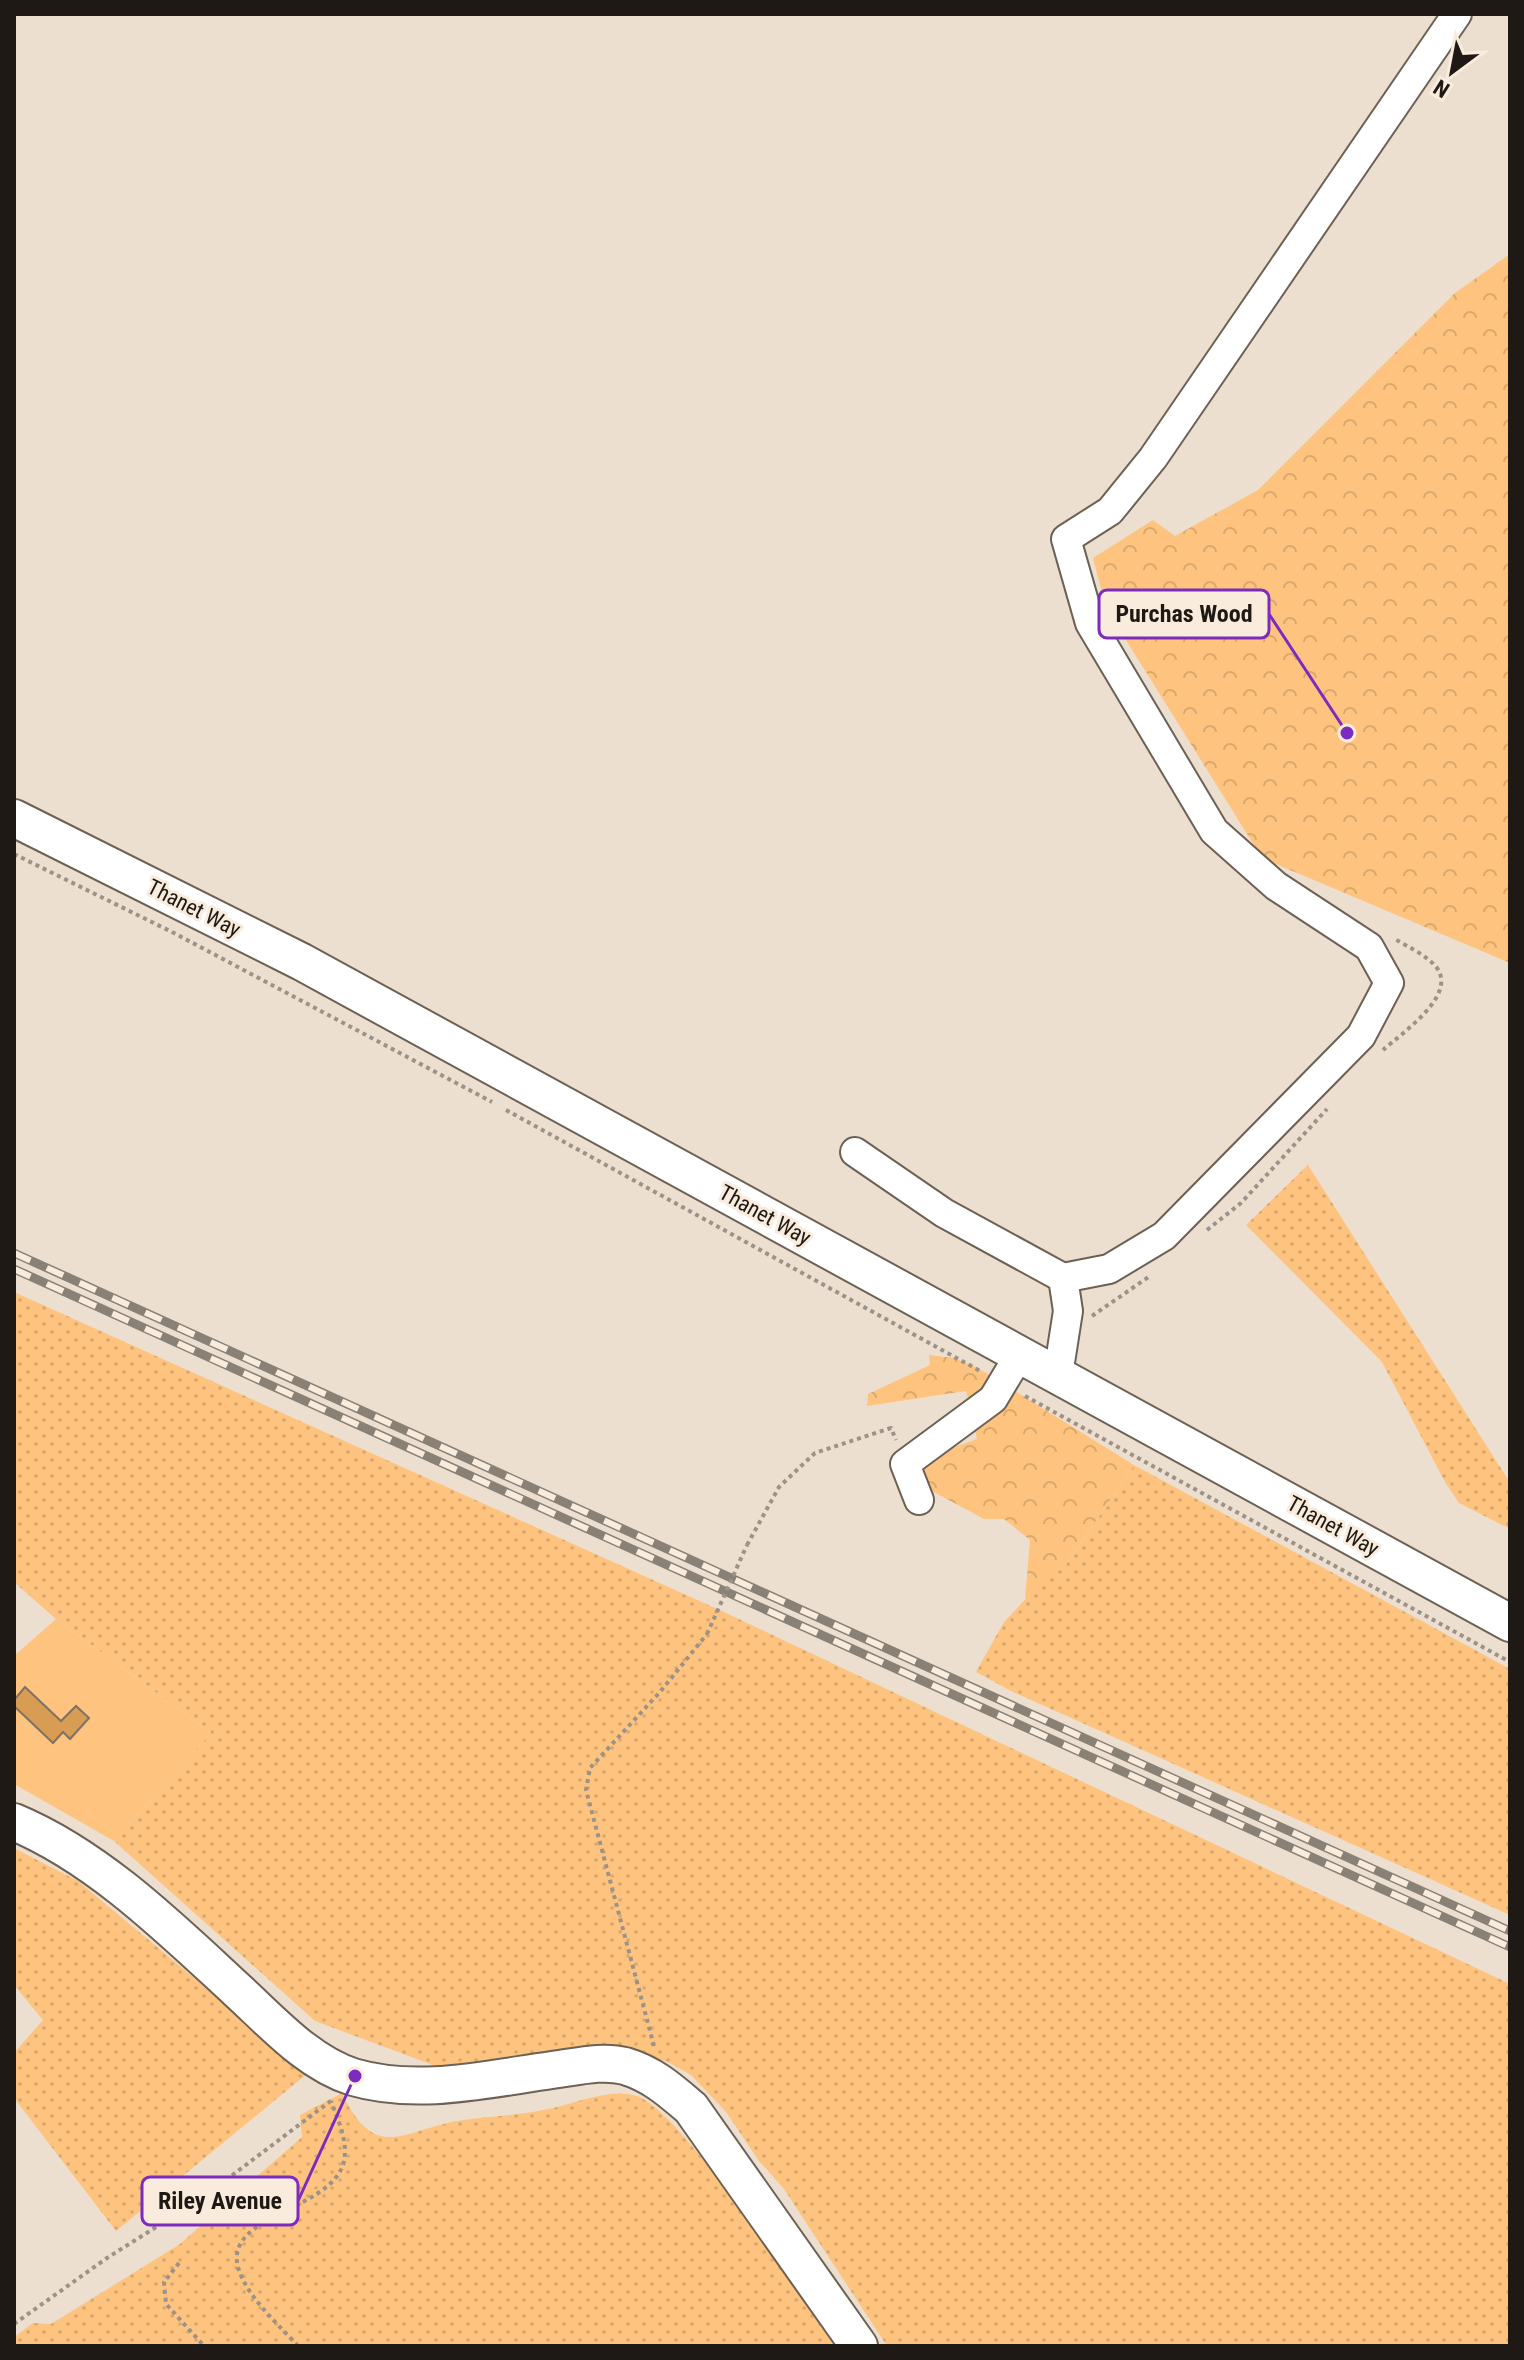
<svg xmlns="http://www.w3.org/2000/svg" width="1524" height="2360" font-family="'Roboto Condensed',sans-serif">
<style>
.grass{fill:url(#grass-dots)}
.forest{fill:url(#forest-crowns)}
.garden{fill:#fec47f}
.building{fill:#d89d53;stroke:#7e7265;stroke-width:2}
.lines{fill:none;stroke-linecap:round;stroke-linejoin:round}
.minor-casing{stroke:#6c6154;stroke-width:32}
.major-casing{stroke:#6c6154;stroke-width:40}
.path{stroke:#9c9287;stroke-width:4;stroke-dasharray:4 4;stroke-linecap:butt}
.minor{stroke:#fff;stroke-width:28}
.major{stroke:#fff;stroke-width:36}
.rail-casing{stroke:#8a8176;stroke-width:9}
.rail{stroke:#faecdd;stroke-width:6;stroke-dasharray:18;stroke-linecap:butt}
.path-bridge{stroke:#9c9287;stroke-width:4;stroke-dasharray:4 4;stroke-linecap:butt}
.labels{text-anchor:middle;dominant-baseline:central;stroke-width:6;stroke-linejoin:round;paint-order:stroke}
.street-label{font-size:22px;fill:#1e1914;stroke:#faecdd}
.leader{fill:none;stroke:#7b2cbf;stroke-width:3}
.callout-dot{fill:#7b2cbf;stroke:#faecdd;stroke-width:3}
.callout{fill:#faecdd;stroke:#7b2cbf;stroke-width:3}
.callout-label{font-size:24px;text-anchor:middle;font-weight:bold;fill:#1e1914}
</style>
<defs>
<pattern id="grass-dots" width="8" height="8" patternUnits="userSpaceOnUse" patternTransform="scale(2)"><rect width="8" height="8" fill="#fec47f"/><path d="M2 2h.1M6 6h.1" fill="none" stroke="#d9a86d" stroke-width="1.8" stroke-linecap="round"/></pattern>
<pattern id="forest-crowns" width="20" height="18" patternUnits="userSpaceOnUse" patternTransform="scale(2)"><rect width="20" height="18" fill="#fec47f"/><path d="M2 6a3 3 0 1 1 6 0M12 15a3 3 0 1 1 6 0" fill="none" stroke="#d9a86d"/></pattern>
</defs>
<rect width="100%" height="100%" fill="#ecdfd0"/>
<path class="grass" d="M1308,1165l201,316 1,48 -51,-26 -14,-21 -63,-120 -136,-137z
M14,1292l710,320 786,372v362h-623l-103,-157 -25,-28 -33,-49 -35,-37 -23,-13 -28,-8 -202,13 -123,-46 -201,-180 97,-108 -155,-114 -42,-37z
M1134,1465l376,204v246l-499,-224 -35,-19 28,-50 32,-34 31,-25z
M14,1848l64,33 230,192 -192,158 -102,-133v-45l29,-33 -29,-35z
M342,2093c33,69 58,39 115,28 30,-5 61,-5 91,-12 27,-5 61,-22 89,-13 44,14 167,204 199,250h-822v-9l19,-14 18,1 129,-80 122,-107 -2,-22z"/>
<path class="forest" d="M1510,254v709l-248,-105 -156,-250 -13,-50 60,-38 22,16 83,-46 197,-197z
M929,1355l25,3 24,10 156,97 -67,98 -42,36 5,-59 -26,-21h-20l-67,-36 -1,-22 61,-22 -11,-48 -99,15 1,-12 62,-29z"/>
<path class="garden" d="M56,1619l155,114 -97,108 -100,-57v-78l39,36 10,-10 7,6 19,-19 -13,-13 -15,15 -35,-33 -12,12v-44z"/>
<path class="building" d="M25,1687l36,34 15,-15 13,12 -19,21 -7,-7 -10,11 -39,-37v-6z"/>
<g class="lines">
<g class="minor-casing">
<path id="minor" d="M855,1152l89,61 119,65 5,33 -10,64
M1063,1278l46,-9 55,-33 197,-200 28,-53 -20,-36 -93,-61 -62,-55 -124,-208 -24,-84 44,-28 43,-53 304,-444
M919,1500l-14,-36 88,-65 27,-45"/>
</g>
<g class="major-casing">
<path id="major" d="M14,818l288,144 1208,661
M14,1822c84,35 157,107 223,168 34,31 71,73 116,87 65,19 134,2 199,-7 24,-3 50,-10 73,-4 27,8 45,24 66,42l168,238"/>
</g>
<path class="path" d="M14,854l160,79 318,169
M1383,1050c19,-17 74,-54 54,-82 -9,-12 -29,-21 -42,-29
M506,1110l476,262
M1207,1230l34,-27 86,-94
M1092,1316l58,-40
M1025,1396l485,266
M747,1545l32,-58 36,-34 76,-25 5,12
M654,2046l-68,-256 4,-22 70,-76 47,-58
M179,2263l-15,19 2,22 38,42
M14,2324l93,-66 95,-60 130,-98
M298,2346c-20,-22 -52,-50 -60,-79 -14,-53 95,-56 106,-106 4,-21 -6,-41 -13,-60"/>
<use href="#minor" class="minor"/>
<use href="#major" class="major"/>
<g class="rail-casing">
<path id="rail" d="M14,1253l1496,678
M14,1269l1496,678"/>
</g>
<use href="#rail" class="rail"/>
<path class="path-bridge" d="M707,1634l40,-89"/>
</g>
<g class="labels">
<g class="street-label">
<text transform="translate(194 908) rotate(27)">Thanet Way</text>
<text transform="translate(765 1215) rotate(29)">Thanet Way</text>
<text transform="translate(1333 1526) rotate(29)">Thanet Way</text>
</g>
</g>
<path class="leader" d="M1347 733L1269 614M355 2076L298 2201"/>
<g class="callout-dot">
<circle cx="1347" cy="733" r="8"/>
<circle cx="355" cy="2076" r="8"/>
</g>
<g class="callout">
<rect x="1099" y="590" width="170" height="48" rx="8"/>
<rect x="142" y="2177" width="156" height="48" rx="8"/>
</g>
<g class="callout-label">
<text x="1184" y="622">Purchas Wood</text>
<text x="220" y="2209">Riley Avenue</text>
</g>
<rect width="1524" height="2360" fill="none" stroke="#1e1914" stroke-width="32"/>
<g transform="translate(1452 72) rotate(212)" stroke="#faecdd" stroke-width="6" paint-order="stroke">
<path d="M0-6L14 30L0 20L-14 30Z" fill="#1e1914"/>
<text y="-12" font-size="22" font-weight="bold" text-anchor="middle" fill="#1e1914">N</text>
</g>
</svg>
